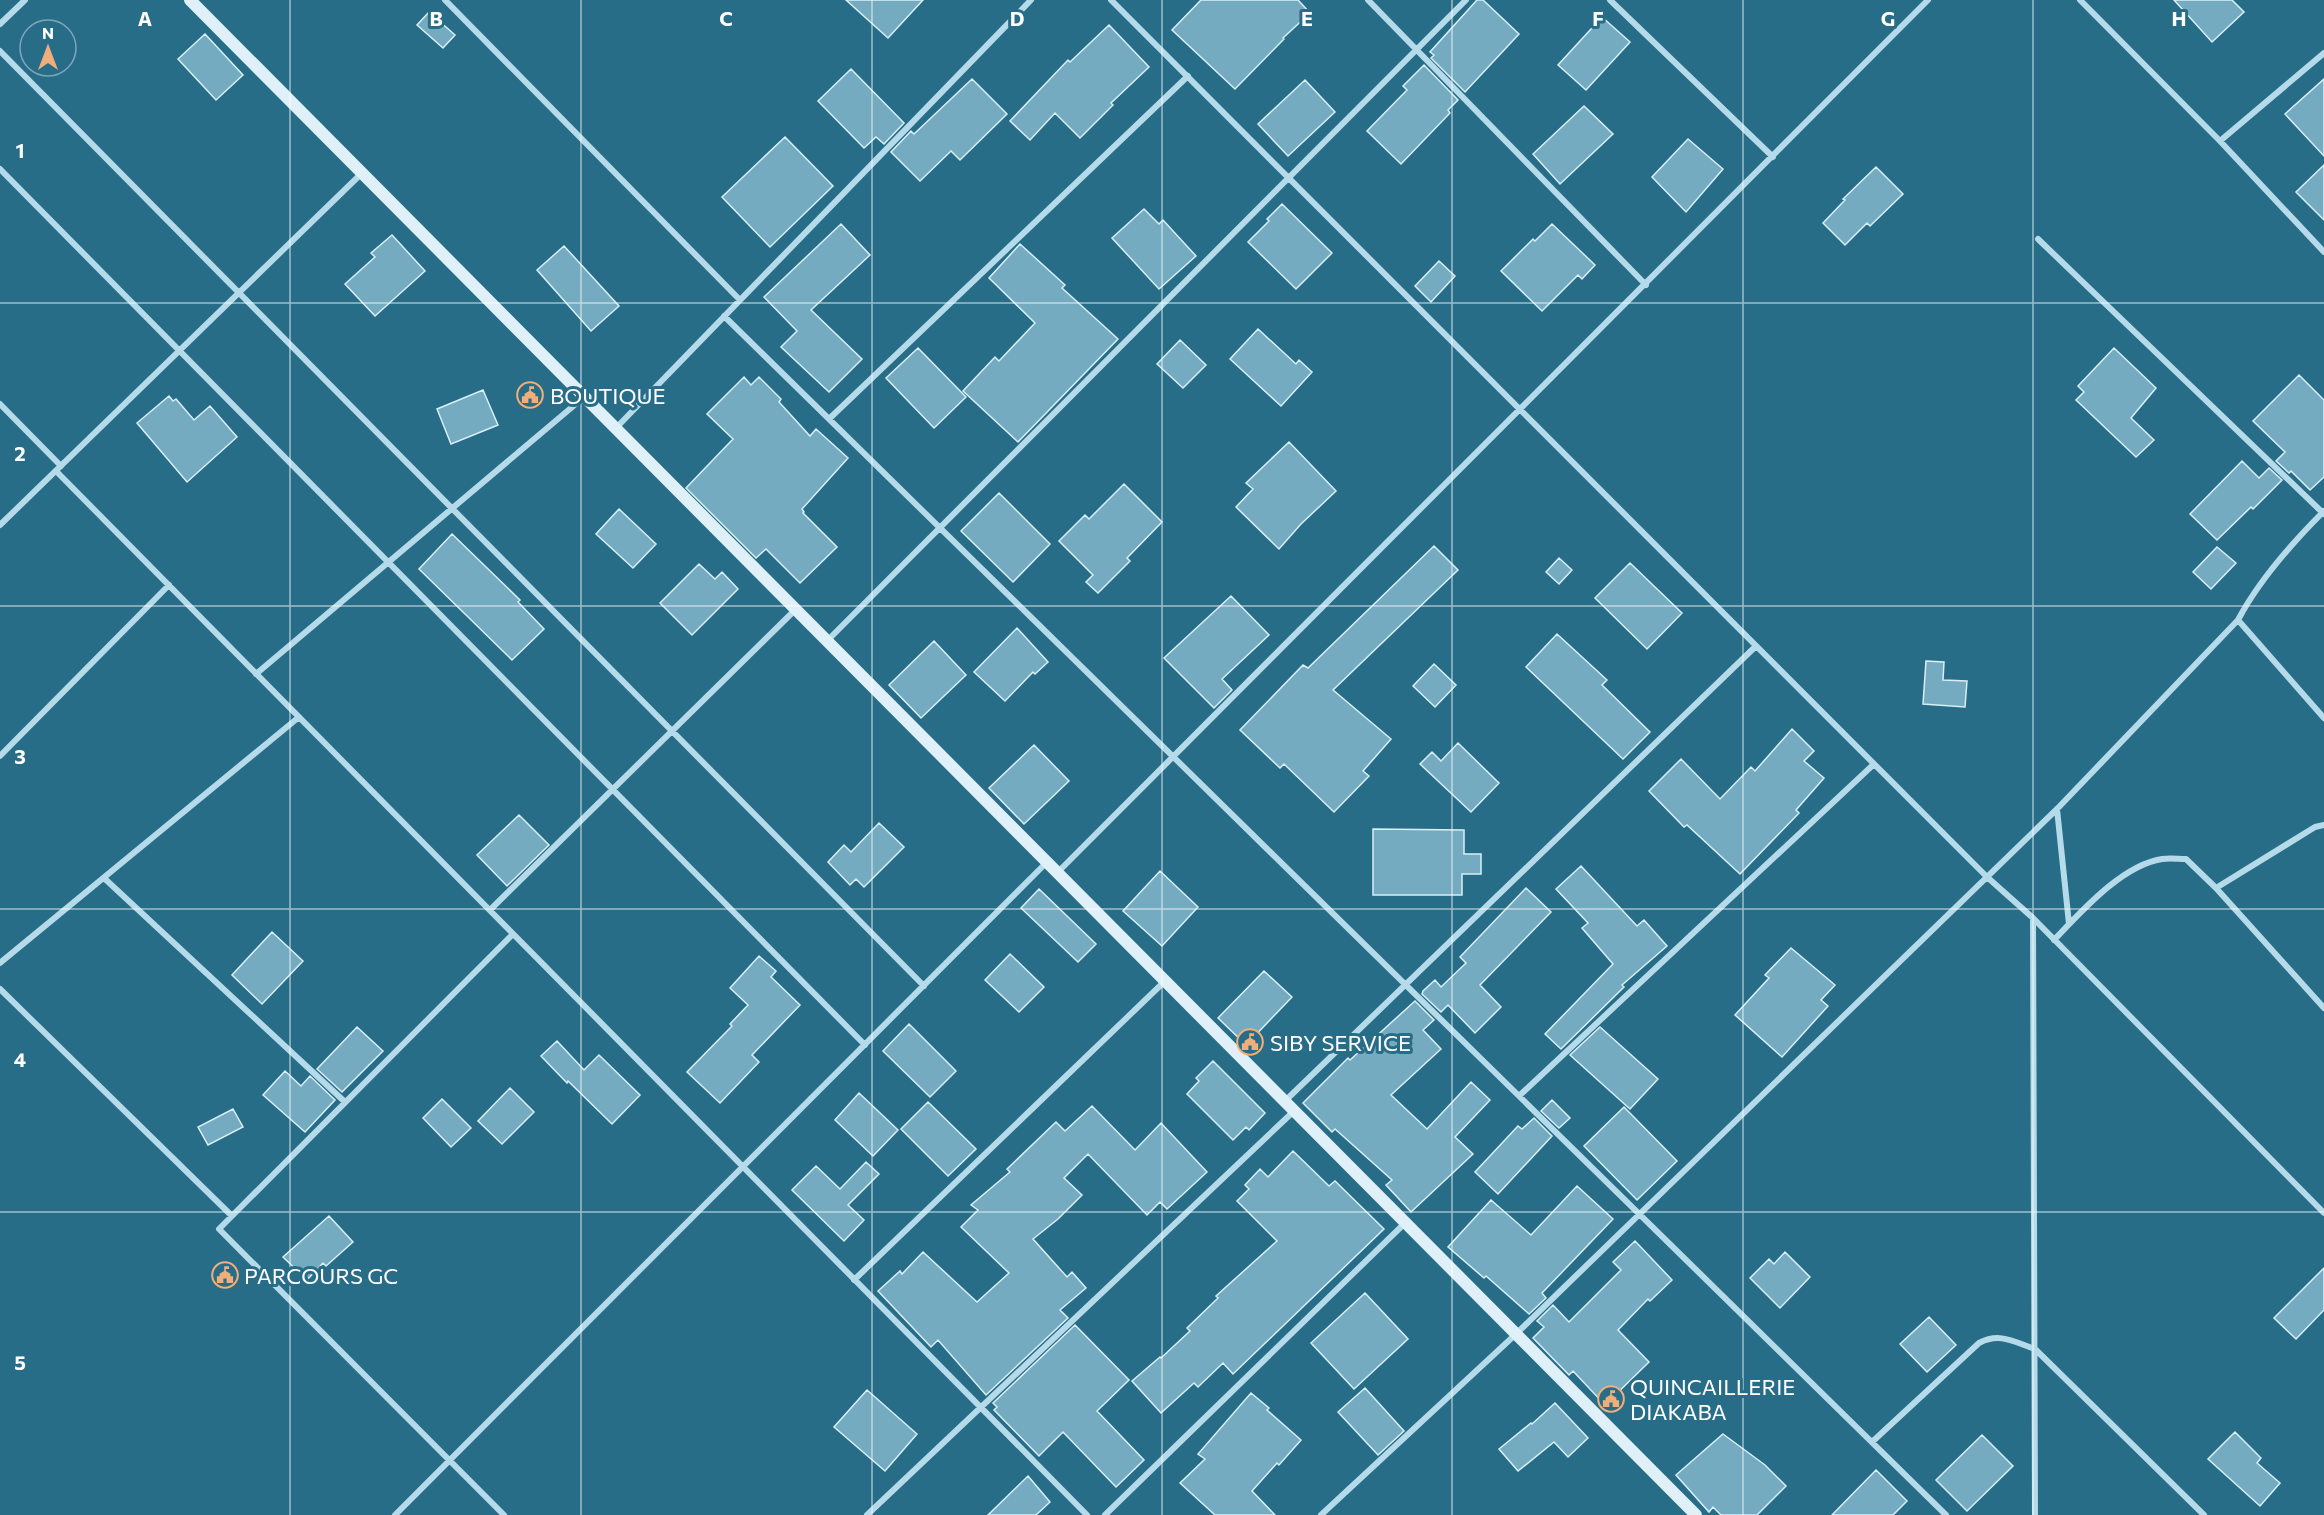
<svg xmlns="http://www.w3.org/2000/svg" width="2324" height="1515" font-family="Commissioner,sans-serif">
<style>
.building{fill:#74abc0;stroke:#d8eff7;stroke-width:1.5}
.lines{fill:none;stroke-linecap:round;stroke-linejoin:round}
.street{stroke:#b5dae9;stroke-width:6}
.secondary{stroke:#dff0f8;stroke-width:12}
.grid{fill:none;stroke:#fff;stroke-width:1.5;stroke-opacity:0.55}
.labels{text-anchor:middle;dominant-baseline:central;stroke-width:6;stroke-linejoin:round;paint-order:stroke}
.poi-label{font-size:22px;fill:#fff;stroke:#286d88;text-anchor:start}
.grid-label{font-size:20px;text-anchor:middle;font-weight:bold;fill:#fff;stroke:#286d88;stroke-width:6;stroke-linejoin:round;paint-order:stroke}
</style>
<rect width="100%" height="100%" fill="#286d88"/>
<path class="building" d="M846,0h77l-35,38z
M1201,0h97l12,13 -27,25 1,1 -49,50 -63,-59z
M1477,0h6l36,34 -54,58 -34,-34 3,-3 -4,-3z
M2174,0h58l12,12 -32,30z
M429,12l26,23 -12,13 -26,-23z
M1602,17l28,25 -44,48 -28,-25z
M1109,25l40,42 -38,36 2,2 -33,33 -25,-25 -25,27 -20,-19 58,-61 2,2z
M205,34l38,41 -27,25 -38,-41z
M1424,65l34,35 -10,10 2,3 -49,51 -34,-33 40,-41 -4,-4z
M851,69l53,54 -20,21 -8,-7 -12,11 -46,-47z
M972,79l35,35 -47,46 -9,-9 -31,30 -29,-29 20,-21 3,3z
M2324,79v77l-39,-42z
M1305,80l30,32 -47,44 -30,-32z
M1584,106l29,28 -53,50 -27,-30z
M785,137l48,49 -63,61 -48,-50z
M1688,139l35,30 -37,43 -34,-35z
M2324,165v55l-28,-28z
M1876,167l27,27 -33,32 -3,-3 -22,22 -22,-22 22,-23 -2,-1z
M1282,204l50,49 -36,36 -48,-47 21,-21 -2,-2z
M1144,209l15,15 4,-4 33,36 -37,33 -47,-51z
M841,224l29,31 -59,55 51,49 -33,33 -48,-45 16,-16 -33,-34z
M1552,224l43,41 -13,14 -4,-4 -36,36 -41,-40 32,-32 2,2z
M392,235l33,36 -50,45 -30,-32 30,-27 -4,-4z
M1020,244l45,41 -3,3 56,51 -100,103 -55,-51 32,-34 4,4 36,-38 -46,-45z
M564,246l55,60 -28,25 -54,-61z
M1439,261l16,15 -24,26 -16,-16z
M1258,329l38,35 3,-4 13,12 -31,34 -51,-47z
M1180,340l26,25 -23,23 -26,-24z
M918,348l48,49 -32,31 -48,-50z
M2114,348l42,40 -25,30 23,22 -18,17 -60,-57 8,-8 -6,-6z
M2299,375l25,25v77l-14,13 -19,-19 -2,2 -13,-12 9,-9 -32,-31z
M744,377l7,8 8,-8 22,22 -2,3 31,34 6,-7 32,29 -46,51 2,3 -1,1 34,34 -37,36 -34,-34 -10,9 -70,-70 47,-49 -26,-25z
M483,390l15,35 -47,19 -14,-35z
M169,396l4,5 3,-2 18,21 16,-14 27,31 -50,45 -50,-59z
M1289,442l47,49 -35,33 -22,25 -43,-42 17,-18 -7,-6z
M2242,461l17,17 10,-10 13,12 -29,29 -2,-2 -34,33 -27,-26z
M1124,484l38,38 -35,36 3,3 -32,32 -12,-11 7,-7 -34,-34 26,-26 4,4z
M999,493l51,51 -37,38 -52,-51z
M619,509l37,35 -23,24 -37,-34z
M452,534l68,66 -2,2 26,27 -32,31 -93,-91z
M1434,546l24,24 -125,120 58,49 -28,32 6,5 -35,36 -50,-48 -4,4 -40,-38 63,-65 5,3z
M2217,547l19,16 -25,26 -18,-17z
M1559,558l13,12 -13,14 -13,-12z
M1630,563l52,50 -35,36 -52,-51z
M699,564l16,15 7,-7 16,17 -46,46 -32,-32z
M1231,596l38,39 -47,44 10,11 -18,18 -50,-50z
M1017,628l31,34 -13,12 -2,-2 -28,29 -31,-29z
M1557,634l50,46 -5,5 48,47 -27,27 -97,-92z
M934,641l32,34 -45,43 -32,-33z
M1926,661l18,1 -1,18 24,1 -2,26 -42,-3z
M1434,664l22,21 -21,22 -22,-21z
M1792,729l22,22 -10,10 20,17 -28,32 3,3 -59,61 -53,-49 -3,2 -35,-36 32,-32 39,40 31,-32 4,4z
M1458,743l41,40 -28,29 -51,-48 12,-12 9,9z
M1034,745l35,36 -45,43 -35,-36z
M519,815l30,30 -42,41 -30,-31z
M879,823l25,24 -40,40 -8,-8 -6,6 -22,-23 16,-17 7,7z
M1373,829l91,1v24h17v20h-19v21h-89z
M1581,866l56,60 7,-6 23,26 -45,39 2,2 -63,62 -16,-15 68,-70 -31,-36 6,-5 -32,-34z
M1160,871l38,36 -36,39 -39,-35z
M1526,888l25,24 -71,73 21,22 -26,26 -27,-28 -7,7 -19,-18 1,-3 12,-11 6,7 25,-24 -6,-6z
M1039,889l57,55 -18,18 -57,-54z
M272,932l31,29 -41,43 -30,-29z
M1791,948l44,37 -14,15 7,6 -46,51 -47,-42 34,-37 -4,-3z
M1010,954l34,33 -25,25 -34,-32z
M759,956l17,15 -5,6 29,28 -48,50 7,7 -39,41 -33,-31 45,-46 -2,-2 18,-19 -18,-17z
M1264,971l28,26 -46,48 -28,-27z
M1415,1001l19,19 -11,10 18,19 -50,46 36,34 44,-47 19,18 -35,37 18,17 -62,58 -25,-27 6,-5 -57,-51 -3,3 -29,-29 45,-45 2,2z
M909,1024l47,47 -26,26 -47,-46z
M357,1027l26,24 -41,41 -25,-23z
M1600,1027l58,52 -28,30 -60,-54z
M557,1041l27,29 15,-15 41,40 -28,29 -44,-43 -1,2 -26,-27z
M1213,1061l52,52 -16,17 -3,-3 -13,13 -46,-46 12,-13 -3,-3z
M285,1071l16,15 9,-10 25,24 -30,32 -42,-37z
M510,1088l24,24 -32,32 -24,-23z
M859,1093l39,37 -25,26 -38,-36z
M442,1099l29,29 -20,19 -28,-29z
M1552,1100l18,18 -11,10 -18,-17z
M928,1102l48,47 -28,27 -47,-47z
M1092,1106l43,44 26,-27 46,49 -40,37 -7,-7 -13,13 -59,-61 -24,24 18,17 -24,24 -25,20 34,38 5,-5 14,16 -26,22 8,8 -82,77 -48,-55 -7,7 -53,-56 22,-20 2,3 21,-22 54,50 32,-29 -48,-46 17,-17 -7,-5 39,-33 -3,-3 49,-47 9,9z
M1624,1107l53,54 -40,39 -53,-54z
M233,1109l10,18 -35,18 -10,-18z
M1534,1118l18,18 -54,58 -23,-22 43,-46 4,3z
M1293,1151l36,35 6,-5 49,48 -151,145 -10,-11 -25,24 -4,-4 -33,30 -29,-32 28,-24 1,1 29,-27 -3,-3 31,-30 -2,-2 61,-55 -40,-40 12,-12 -4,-4 15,-16 8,8z
M866,1162l13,12 -31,31 16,15 -20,21 -52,-51 24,-24 24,23z
M1577,1186l36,33 -71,74 4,5 -17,16 -43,-38 -2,2 -36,-31 43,-47 40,35z
M329,1216l24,26 -27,24 -3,-3 -16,17 -24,-23z
M1635,1241l37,39 -22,21 -2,-2 -30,31 31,32 -44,43 -32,-34 -4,4 -36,-37 11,-11 -7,-6 16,-16 16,17 52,-52 -8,-8z
M1785,1252l25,25 -30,31 -30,-30 19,-19 5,5z
M2324,1268v42l-28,29 -22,-21z
M1365,1293l43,46 -54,50 -43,-46z
M1929,1317l27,28 -29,27 -27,-28z
M1075,1325l54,55 -32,31 47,49 -28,27 -53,-55 -24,24 -45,-46 3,-3 -4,-4z
M1365,1388l39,43 -26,24 -40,-43z
M867,1390l50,44 -32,37 -51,-44z
M1251,1393l18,15 -2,2 34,30 -22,25 -2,-2 -25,28 23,24h-60l-35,-32 25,-24 -7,-5z
M1555,1403l33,35 -20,19 -14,-15 -36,29 -19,-22 32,-26 1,1z
M2235,1432l26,26 -4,5 23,20 -20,23 -52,-47z
M1723,1434l42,31 21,21 -29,29h-36l-8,-8 -4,5 -33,-37z
M1982,1435l31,31 -46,45 -31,-31z
M1876,1470l31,31 -14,14h-61z
M1028,1476l22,26 -14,13h-48z"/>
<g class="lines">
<path class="street" d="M445,0l295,300
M1111,0l876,877 46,41 291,295
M1368,0l278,285
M1610,0l163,157
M2080,0l140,141 104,111
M0,24l25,-24
M0,51l924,935
M2220,141l104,-88
M0,169l865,876
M2038,239l286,275
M724,316l1222,1199
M0,404l61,62
M829,419l359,-343
M616,428l415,-428
M56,471l1031,1044
M0,525l362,-352
M2238,620l86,98
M827,641l639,-641
M256,674l328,-277
M0,756l169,-171
M2057,809l12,115
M1058,872l870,-872
M104,878l241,224
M2216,888l99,-61 9,-2
M490,910l305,-300
M2033,918l2,597
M2054,940c27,-28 68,-75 108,-81 8,-1 16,0 24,0l30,29 108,120
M0,963l299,-246
M0,989l232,227
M1519,1096l355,-332
M1285,1101l471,-455
M854,1280l311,-299
M1872,1442l107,-99c21,-11 35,-1 56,6l169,166
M395,1515l652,-653
M504,1515l-285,-286 294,-295
M867,1515l427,-404
M1105,1515l300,-292
M1321,1515l195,-181 541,-525 181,-189c21,-40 54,-77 86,-109"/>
<path class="secondary" d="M190,0l1506,1515"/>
</g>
<path class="grid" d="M290,0v1515M581,0v1515M872,0v1515M1162,0v1515M1452,0v1515M1743,0v1515M2033,0v1515M0,303h2324M0,606h2324M0,909h2324M0,1212h2324"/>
<defs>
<g id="civic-ring" transform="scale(1.35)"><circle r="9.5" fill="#286d88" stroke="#f0ae7b" stroke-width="1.5"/><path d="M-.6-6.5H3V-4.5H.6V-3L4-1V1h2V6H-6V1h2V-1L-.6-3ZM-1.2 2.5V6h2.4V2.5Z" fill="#f0ae7b"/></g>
</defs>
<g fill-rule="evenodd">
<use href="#civic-ring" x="530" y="395"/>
<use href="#civic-ring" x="1250" y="1042"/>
<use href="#civic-ring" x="225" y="1275"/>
<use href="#civic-ring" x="1611" y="1399"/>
</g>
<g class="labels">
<g class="poi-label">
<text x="550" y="395">BOUTIQUE</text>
<text x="1270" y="1042">SIBY SERVICE</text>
<text x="244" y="1275">PARCOURS GC</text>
<text x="1630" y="1386">QUINCAILLERIE<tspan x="1630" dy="25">DIAKABA</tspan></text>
</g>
</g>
<g class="grid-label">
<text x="145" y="26">A</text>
<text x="436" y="26">B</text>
<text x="726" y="26">C</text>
<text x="1017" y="26">D</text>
<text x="1307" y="26">E</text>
<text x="1598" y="26">F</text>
<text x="1888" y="26">G</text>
<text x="2179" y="26">H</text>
<text x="20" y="158">1</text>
<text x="20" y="461">2</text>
<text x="20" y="764">3</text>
<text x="20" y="1067">4</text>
<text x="20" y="1370">5</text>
</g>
<g transform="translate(48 48)"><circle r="28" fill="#286d88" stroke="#7ea7b8" stroke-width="1.5"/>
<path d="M0-4.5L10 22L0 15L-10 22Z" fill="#f0ae7b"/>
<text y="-9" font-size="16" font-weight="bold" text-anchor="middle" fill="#ffffff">N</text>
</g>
</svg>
